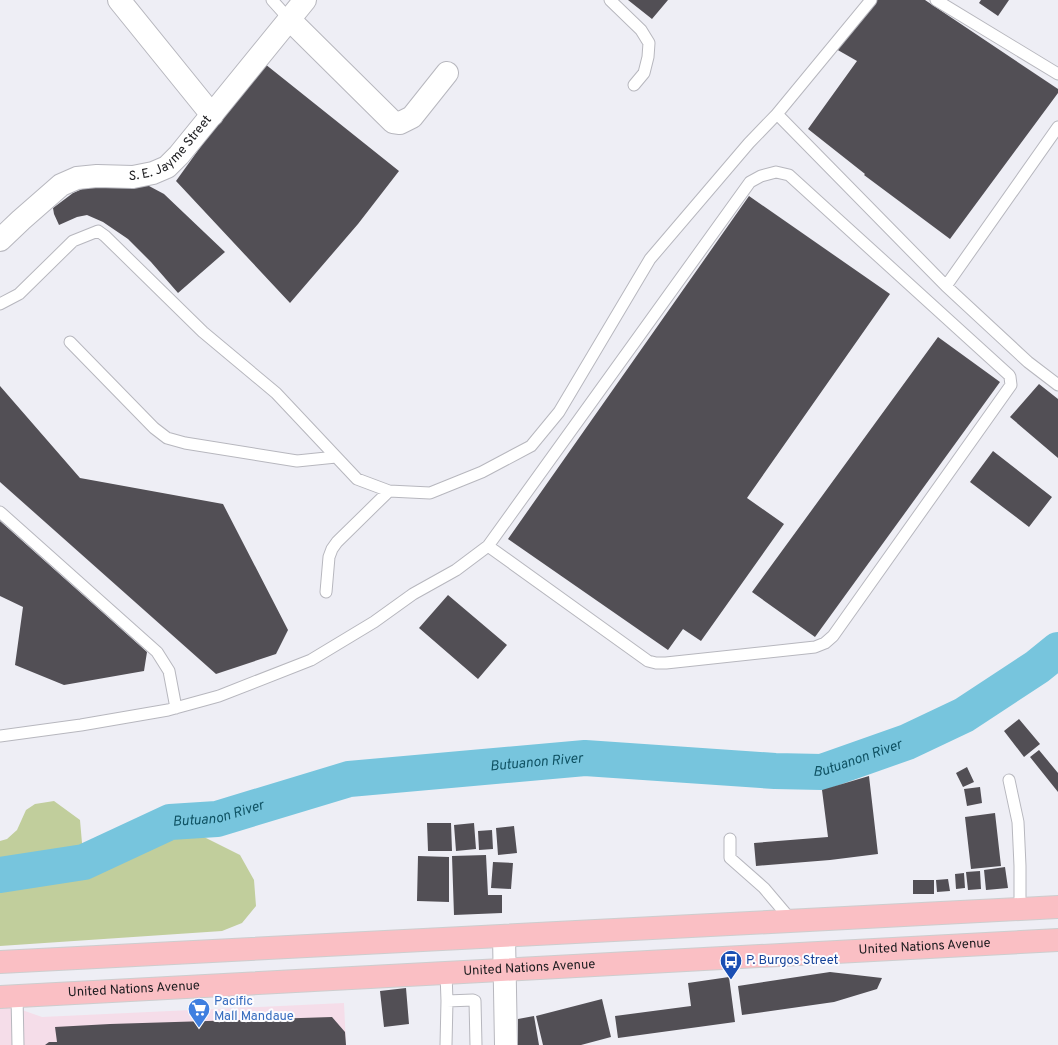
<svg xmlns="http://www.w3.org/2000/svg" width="1058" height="1045" font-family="Overpass,sans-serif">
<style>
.commercial{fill:#f5dde9}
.green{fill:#c1ce9c}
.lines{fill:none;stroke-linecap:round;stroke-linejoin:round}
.river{stroke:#77c5dd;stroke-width:36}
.building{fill:#524f55}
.service-casing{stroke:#b7b7be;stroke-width:13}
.minor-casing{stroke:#b7b7be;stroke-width:24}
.tertiary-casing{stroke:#b7b7be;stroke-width:24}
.primary-casing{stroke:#cdcdce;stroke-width:24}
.service{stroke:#fff;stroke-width:11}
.minor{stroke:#fff;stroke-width:22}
.tertiary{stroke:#fff;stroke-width:22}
.primary{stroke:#fabfc4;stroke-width:22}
.labels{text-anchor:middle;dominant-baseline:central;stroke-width:4;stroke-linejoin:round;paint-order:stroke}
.street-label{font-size:13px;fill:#1c1c1f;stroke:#fcfcff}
.transit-label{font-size:13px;fill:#164399;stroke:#fcfcff;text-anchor:start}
.shop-label{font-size:13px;fill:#366cbe;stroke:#fcfcff;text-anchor:start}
.water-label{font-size:14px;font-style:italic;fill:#0f5263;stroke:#fcfcff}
</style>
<rect width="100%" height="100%" fill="#eeeef5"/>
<path class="commercial" d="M344,1003l2,42h-346v-41h5l37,13z"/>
<path class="green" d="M54,801l26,19 2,23 14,10 94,-23 50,25 14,25 2,26 -14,17 -20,8 -222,15v-105l7,-2 10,-9 9,-20 9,-6z"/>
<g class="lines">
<path class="river" id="s1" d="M0,875l84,-13 86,-40 47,-3 132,-40 236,-21 190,13 47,1 85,-30 57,-27 73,-48 21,-17"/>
</g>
<path class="building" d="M628,0h40l-16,19z
M875,0h50l133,89v4l-108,146 -86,-64 1,-1 -57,-45 49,-68 -21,-12z
M981,0h28l-11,16 -19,-13z
M265,64l134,107 -41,53 -68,79 -114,-122 46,-64z
M94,184h41l14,2 15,8 61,58 -47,41 -27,-31 -23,-23 -25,-17 -16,-7 -10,2 -18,8 -5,-11 -1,-6 20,-15z
M749,196l141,98 -143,204 37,26 -83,117 -18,-12 -15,21 -160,-111z
M938,337l62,45 -185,255 -63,-45z
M1039,384l19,15v59l-48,-41z
M0,386l80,92 143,26 65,126 -12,24 -60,20 -216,-192z
M993,451l59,46 -23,30 -59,-45z
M0,521l147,131 -3,19 -80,14 -49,-20 8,-58 -23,-11z
M448,595l59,50 -29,34 -59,-51z
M1019,719l21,25 -16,13 -20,-26z
M1039,750l19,23v19l-28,-35z
M967,767l7,15 -11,5 -7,-14z
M869,776l9,78 -48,6 -74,6 -2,-23 74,-6 -6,-47z
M980,787l2,16 -15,3 -3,-17z
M995,813l6,53 -30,3 -6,-52z
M427,823h24l1,28h-24z
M474,823l2,26 -20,2 -2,-26z
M514,826l3,27 -19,2 -2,-27z
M492,830l1,19 -14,1 -1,-19z
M486,855l2,40h14v18l-48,2 -2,-59z
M418,856l31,1v45l-32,-1z
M493,862l20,1 -2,26 -20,-1z
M1005,867l3,21 -22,2 -2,-20z
M980,871l1,18 -13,1 -2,-18z
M964,873l1,15 -9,1 -1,-15z
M948,879l2,12 -13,1 -1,-12z
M913,880h21v14h-21z
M830,972l52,6 -5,11 -43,13 -92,13 -4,-29z
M729,977l6,45 -117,16 -3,-22 76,-10 -3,-23z
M406,988l3,36 -25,3 -4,-36z
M602,999l9,38 -30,8h-38l-7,-29z
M534,1016l5,29h-21v-26z
M332,1017l13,15 1,13h-301l4,-3h8l-2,-15 55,-3z"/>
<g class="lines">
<g class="service-casing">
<path id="service" d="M272,0l17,19
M610,0l31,30 8,13 -1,14 -4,16 -10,12
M936,0l122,74
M777,114l94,-114
M946,286l112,-159
M0,304l19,-10 54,-53 25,-10 7,5 98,96 73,61 81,86 32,12 41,2 52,-21 49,-26 28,-34 91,-153 99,-116 28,-29 169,172 82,76 30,23
M70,342l84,86 13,10 18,5 112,18 39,-4
M0,512l157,140 12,19 7,37
M326,592l3,-35 3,-8 5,-7 52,-51
M0,736l81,-11 87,-15 51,-14 92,-36 63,-38 39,-28 43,-24 32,-24 262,-364 11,-6 15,-4 13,3 220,200 1,2 1,8 -178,251 -8,7 -10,4 -149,16h-10l-8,-2 -160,-115
M1009,780l9,42 2,44v43
M730,839v19l34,30 28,33
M446,973l1,28 -1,44
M17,996l1,49
M447,1001l26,-1 2,1 1,44"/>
</g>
<g class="minor-casing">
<path id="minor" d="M119,0l93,115
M289,19l104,103 7,1 12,-6 35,-44"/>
</g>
<g class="tertiary-casing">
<g id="tertiary">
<path id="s2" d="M0,240l21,-20 40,-35 16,-7 20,-2 36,1 20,-4 14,-6 12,-12 126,-155"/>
<path d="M504,936l2,109"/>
</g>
</g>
<g class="primary-casing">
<g id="primary">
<path d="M0,962l1058,-55"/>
<path id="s3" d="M0,997l1058,-57"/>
</g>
</g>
<use href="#service" class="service"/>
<use href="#minor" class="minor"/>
<use href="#tertiary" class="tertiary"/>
<use href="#primary" class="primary"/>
</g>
<defs>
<g id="bus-pin" transform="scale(1.15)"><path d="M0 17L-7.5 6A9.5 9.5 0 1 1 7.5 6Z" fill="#1a4fb4" stroke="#fcfcff"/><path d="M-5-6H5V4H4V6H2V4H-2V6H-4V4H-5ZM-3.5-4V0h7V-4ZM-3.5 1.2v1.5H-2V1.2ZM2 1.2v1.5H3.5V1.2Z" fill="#fff"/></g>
<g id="supermarket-pin" transform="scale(1.15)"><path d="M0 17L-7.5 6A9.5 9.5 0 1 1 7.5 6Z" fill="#3f7fe0" stroke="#fcfcff"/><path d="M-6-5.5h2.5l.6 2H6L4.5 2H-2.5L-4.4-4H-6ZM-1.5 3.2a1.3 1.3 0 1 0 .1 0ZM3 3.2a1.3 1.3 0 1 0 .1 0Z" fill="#fff"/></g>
</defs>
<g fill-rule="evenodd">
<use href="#bus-pin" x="731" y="961"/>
<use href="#supermarket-pin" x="199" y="1009"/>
</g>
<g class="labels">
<g class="street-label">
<text stroke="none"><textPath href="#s2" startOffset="204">S. E. Jayme Street</textPath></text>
<text stroke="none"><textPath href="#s3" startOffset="926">United Nations Avenue</textPath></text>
<text stroke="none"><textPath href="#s3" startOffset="530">United Nations Avenue</textPath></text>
<text stroke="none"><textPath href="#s3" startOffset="134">United Nations Avenue</textPath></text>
</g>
<g class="transit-label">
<text x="746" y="961">P. Burgos Street</text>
</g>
<g class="shop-label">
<text x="214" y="1002">Pacific<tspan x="214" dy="15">Mall Mandaue</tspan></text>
</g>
<g class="water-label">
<text stroke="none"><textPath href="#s1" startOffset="877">Butuanon River</textPath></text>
<text stroke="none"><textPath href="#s1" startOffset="553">Butuanon River</textPath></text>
<text stroke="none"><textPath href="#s1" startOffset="229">Butuanon River</textPath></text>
</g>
</g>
</svg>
